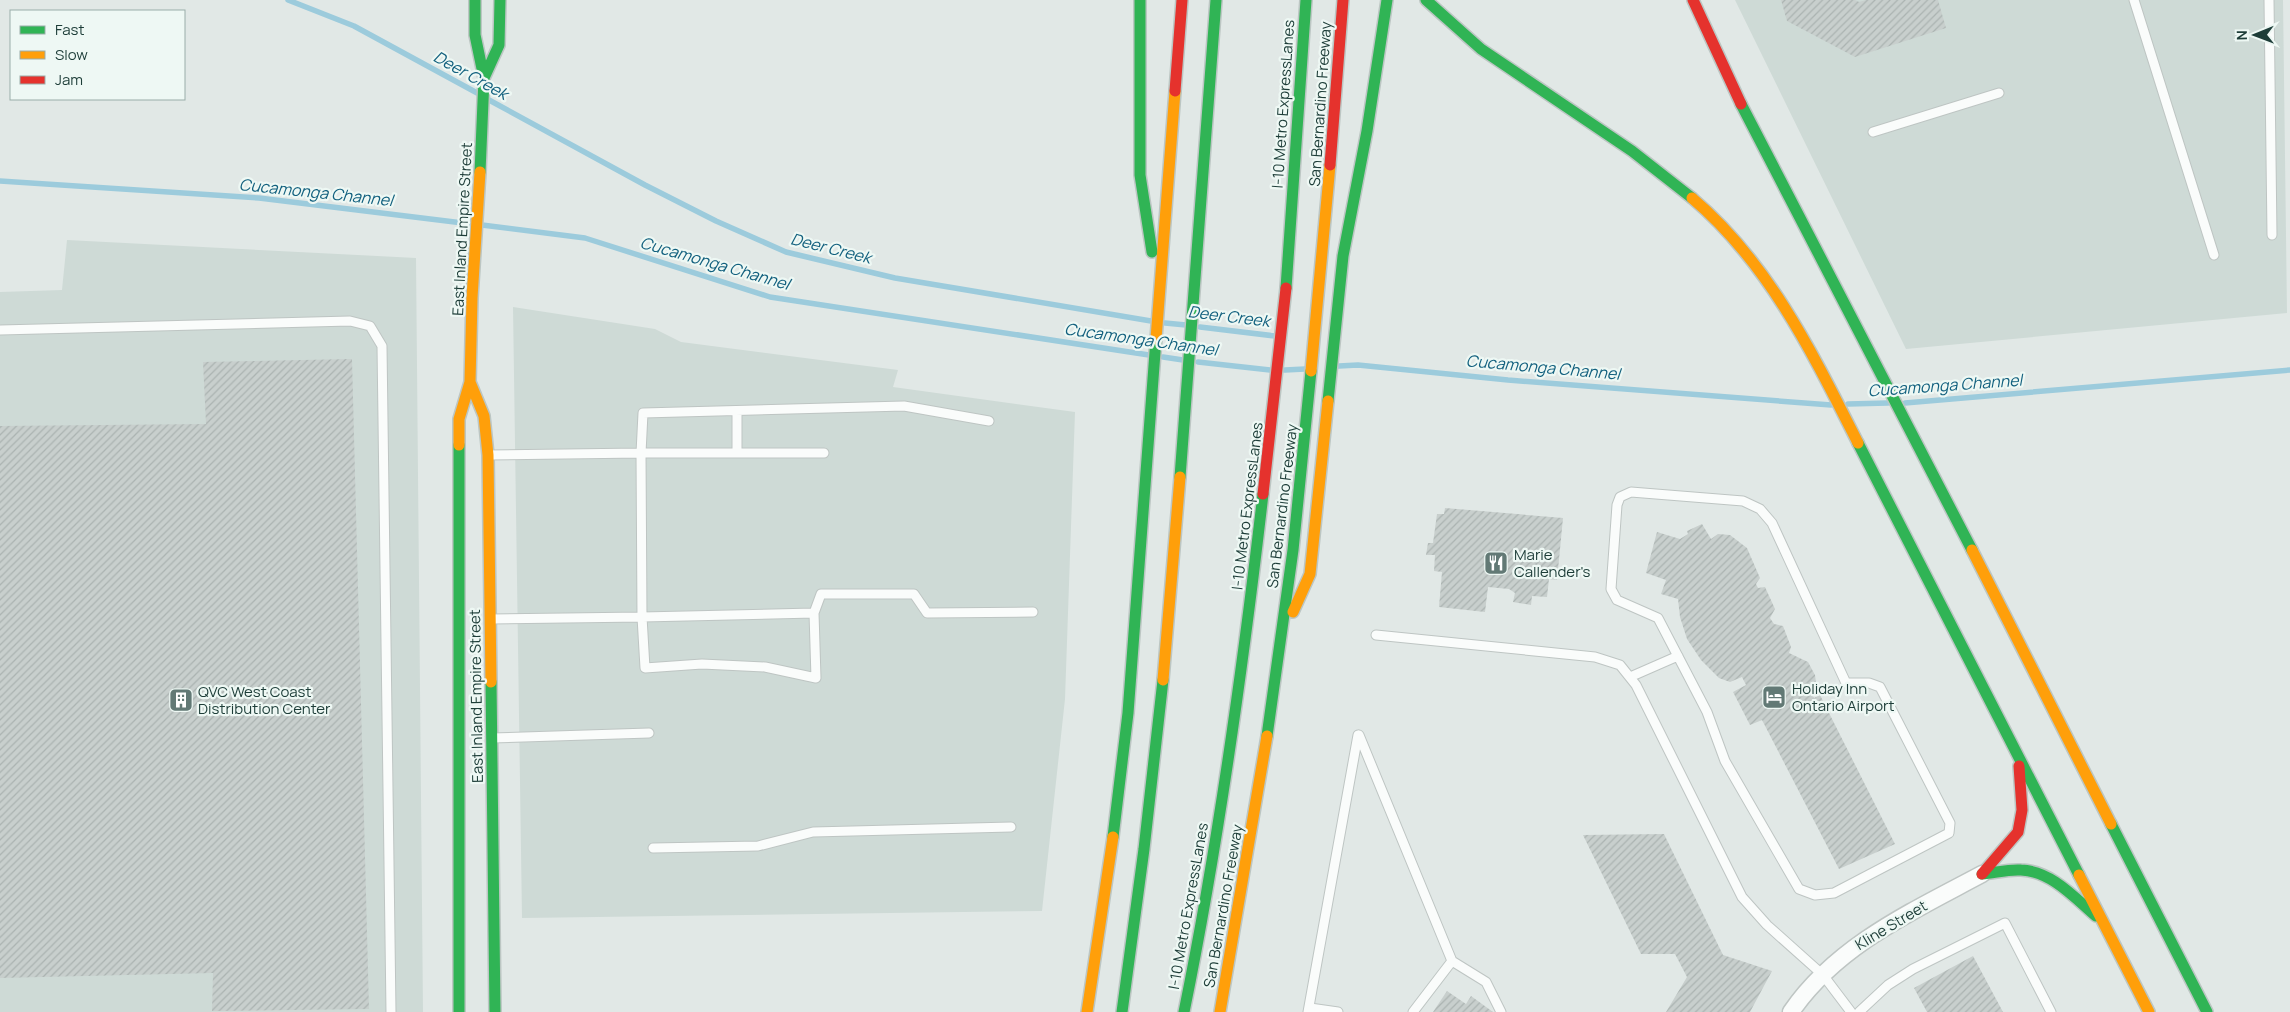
<svg xmlns="http://www.w3.org/2000/svg" width="2290" height="1012" font-family="Manrope,sans-serif">
<style>
.built{fill:#cedad6}
.lines{fill:none;stroke-linecap:round;stroke-linejoin:round}
.stream{stroke:#9ccbdc;stroke-width:5.5}
.building{fill:url(#building-hatch)}
.lane-casing{stroke:#bec5c3;stroke-width:11}
.street-casing{stroke:#bec5c3;stroke-width:19}
.fast-casing{stroke:#bcc6c3;stroke-width:14}
.slow-casing{stroke:#bcc6c3;stroke-width:14}
.jam-casing{stroke:#bcc6c3;stroke-width:14}
.lane{stroke:#fafcfb;stroke-width:9}
.street{stroke:#fafcfb;stroke-width:16}
.fast{stroke:#30b455;stroke-width:11}
.slow{stroke:#ff9f0a;stroke-width:11}
.jam{stroke:#e5322d;stroke-width:11}
.labels{text-anchor:middle;dominant-baseline:central;stroke-width:4.5;stroke-linejoin:round;paint-order:stroke}
.street-label{font-size:15px;fill:#1d3d38;stroke:#eef8f4}
.poi-label{font-size:15px;fill:#1d3d38;stroke:#eef8f4;text-anchor:start}
.water-label{font-size:16px;font-style:italic;fill:#12607e;stroke:#eef8f4}
</style>
<defs>
<pattern id="building-hatch" width="6" height="6" patternUnits="userSpaceOnUse" patternTransform="scale(1.25)"><rect width="6" height="6" fill="#c8cfcd"/><path d="M-1 1l2-2M0 6l6-6M5 7l2-2" fill="none" stroke="#abb3b1"/></pattern>
</defs>
<rect width="100%" height="100%" fill="#e1e8e6"/>
<path class="built" d="M1735,0h548l4,313 -381,36z
M67,240l349,18 7,754h-423v-720l62,-2z
M513,307l142,22 26,13 217,28 -5,17 182,25 -10,287 -23,212 -520,7z"/>
<g class="lines">
<path class="stream" d="M288,0l66,26 125,68
M489,100l156,85 71,36 70,31 109,26 256,43
M0,181l259,17 212,26
M482,225l103,13 185,59 379,58
M1165,323l21,2
M1200,327l75,9
M1163,357l20,3
M1198,362l72,8
M1339,366l19,-1 150,15 323,25
M1285,370l20,-1
M1905,403l385,-33
M1848,404l40,-1"/>
</g>
<path class="building" d="M1781,0h74l4,2 7,-2h72l8,28 -91,29 -68,-36z
M352,359l17,650 -157,2 1,-38 -213,5v-552l206,-2 -3,-62z
M1445,508l118,10 -6,62 -8,-1 -2,18 -15,-1 -1,9 -18,-3 2,-9 -6,-4 -21,-2 -3,25 -46,-5 3,-35 -8,-1 1,-16h-9l2,-12h5l4,-29h7z
M1702,524l9,15 7,-5 12,1 17,13 13,30 -4,6 2,4 7,-1 10,22 -5,9 4,6 9,2 8,21 -2,6 19,9 7,13 2,15 -4,6 1,2 6,-3 75,149 -56,25 -77,-149 -12,5 -17,-33 13,-7 -4,-8 -12,5 -11,-4 -18,-18 -14,-21 -7,-22 -2,-18 -17,-5 5,-14 -20,-7 11,-41 23,7 8,-5 -1,-3z
M1664,834l59,121 49,16 -22,41h-84l21,-35 -12,-23h-34l-58,-119z
M1973,956l30,56h-76l-13,-24z
M1447,991l19,13 5,-8 22,16h-60z"/>
<g class="lines">
<g class="lane-casing">
<path id="lane" d="M2134,0l80,255
M2269,0l3,235
M1873,132l126,-39
M0,330l350,-9 20,5 12,20 9,666
M737,453v-42
M824,453h-183l2,-40 261,-7 85,15
M488,455l153,-2 1,164 -151,2
M1631,492l112,9 17,8 12,14 74,160h23l11,4 70,136 -1,10 -115,60 -19,2 -16,-6 -74,-128 -18,-49 -49,-94 -41,-18 -6,-11 6,-84 3,-8z
M814,613l-172,4 3,51 57,-4 63,3 51,11 -2,-65 7,-19h93l13,19 106,-1
M1376,635l219,22 25,8 16,20 106,212 25,28 56,50 28,37
M1630,677l48,-21
M1359,735l93,226
M492,738l157,-5
M653,848l105,-2 55,-14 198,-5
M1310,1008l28,4
M1308,1012l50,-277
M1413,1012l39,-51 34,21 15,30
M1859,1012l29,-27 25,-16 92,-46 46,89"/>
</g>
<g class="street-casing">
<path id="street" d="M1791,1012c46,-67 122,-101 191,-138"/>
</g>
<g class="fast-casing">
<path id="fast" d="M475,0v35l9,43 -4,94
M1140,0v175l12,77
M1426,0l55,49 151,102 60,47
M484,78l15,-33 1,-45
M1741,104l231,446
M1286,288l20,-288
M1328,401l15,-145 24,-125 20,-131
M1858,443l221,432
M459,445v567
M1180,477l36,-477
M491,682l4,330
M1267,736l26,-186 18,-179
M2111,824l96,188
M1113,837l15,-124 28,-374
M1982,874c13,-1 26,-5 39,-4 30,1 53,27 75,46
M1122,1012l22,-163 19,-169
M1184,1012c35,-171 59,-345 79,-518"/>
</g>
<g class="slow-casing">
<path id="slow" d="M1692,198c77,65 121,156 166,245
M1156,339l19,-248
M1311,371l19,-206
M470,382l14,34 4,39 3,227
M459,445v-26l11,-37 2,-84 8,-126
M1972,550l139,274
M1293,612l17,-38 18,-173
M1163,680l17,-203
M2079,875l70,137
M1087,1012l26,-175
M1220,1012l47,-276"/>
</g>
<g class="jam-casing">
<path id="jam" d="M1693,0l48,104
M1175,91l7,-91
M1330,165l13,-165
M1263,494l23,-206
M1982,874l36,-42 4,-22 -3,-44"/>
</g>
<use href="#lane" class="lane"/>
<use href="#street" class="street"/>
<use href="#fast" class="fast"/>
<use href="#slow" class="slow"/>
<use href="#jam" class="jam"/>
</g>
<defs>
<g id="restaurant-square" transform="scale(1.25)"><rect x="-9" y="-9" width="18" height="18" rx="4" fill="#627975" stroke="#eef8f4"/><path d="M-5-6h1v4h1v-4h1v4h1v-4h1v5L-1.5 .5V6h-2V.5L-5-1ZM5-6V6H3V1.5H1.5Q1.5-4 5-6Z" fill="#fff"/></g>
<g id="hotel-square" transform="scale(1.25)"><rect x="-9" y="-9" width="18" height="18" rx="4" fill="#627975" stroke="#eef8f4"/><path d="M-6-4.5h1.5V1H6V5H4.5V3h-9V5H-6ZM-4 0a1.8 1.8 0 1 1 3.6 0ZM.5 0V-2.5h3Q6-2.5 6 0Z" fill="#fff"/></g>
<g id="building-square" transform="scale(1.25)"><rect x="-9" y="-9" width="18" height="18" rx="4" fill="#627975" stroke="#eef8f4"/><path d="M-4-6H4V6H1V3H-1V6H-4ZM-2.5-4.3h1.7v1.8h-1.7ZM.8-4.3h1.7v1.8H.8ZM-2.5-1h1.7V.8h-1.7ZM.8-1h1.7V.8H.8Z" fill="#fff"/></g>
</defs>
<g fill-rule="evenodd">
<use href="#restaurant-square" x="1496" y="563"/>
<use href="#hotel-square" x="1774" y="697"/>
<use href="#building-square" x="181" y="700"/>
</g>
<g class="labels">
<g class="street-label">
<text transform="translate(1283 104) rotate(-86)">I-10 Metro ExpressLanes</text>
<text transform="translate(1320 104) rotate(-86)">San Bernardino Freeway</text>
<text transform="translate(462 229) rotate(-87)">East Inland Empire Street</text>
<text transform="translate(1247 506) rotate(-83)">I-10 Metro ExpressLanes</text>
<text transform="translate(1282 506) rotate(-83)">San Bernardino Freeway</text>
<text transform="translate(476 696) rotate(-91)">East Inland Empire Street</text>
<text transform="translate(1188 906) rotate(-80)">I-10 Metro ExpressLanes</text>
<text transform="translate(1223 906) rotate(-80)">San Bernardino Freeway</text>
<text transform="translate(1891 925) rotate(-31)">Kline Street</text>
</g>
<g class="poi-label">
<text x="1514" y="554">Marie<tspan x="1514" dy="17">Callender's</tspan></text>
<text x="1792" y="688">Holiday Inn<tspan x="1792" dy="17">Ontario Airport</tspan></text>
<text x="198" y="691">QVC West Coast<tspan x="198" dy="17">Distribution Center</tspan></text>
</g>
<g class="water-label">
<text transform="translate(471 75) rotate(29)">Deer Creek</text>
<text transform="translate(316 192) rotate(6)">Cucamonga Channel</text>
<text transform="translate(831 248) rotate(14)">Deer Creek</text>
<text transform="translate(715 263) rotate(16)">Cucamonga Channel</text>
<text transform="translate(1229 316) rotate(7)">Deer Creek</text>
<text transform="translate(1141 339) rotate(8)">Cucamonga Channel</text>
<text transform="translate(1543 367) rotate(5)">Cucamonga Channel</text>
<text transform="translate(1945 385) rotate(-4)">Cucamonga Channel</text>
</g>
</g>
<rect x="10" y="10" width="175" height="90" fill="#eef8f4" stroke="#9aada9"/>
<rect x="20" y="26" width="25" height="8" fill="#30b455" stroke="#9aada9"/>
<text x="55" y="35" font-size="15" fill="#1d3d38">Fast</text>
<rect x="20" y="51" width="25" height="8" fill="#ff9f0a" stroke="#9aada9"/>
<text x="55" y="60" font-size="15" fill="#1d3d38">Slow</text>
<rect x="20" y="76" width="25" height="8" fill="#e5322d" stroke="#9aada9"/>
<text x="55" y="85" font-size="15" fill="#1d3d38">Jam</text>
<g transform="translate(2255 35) rotate(269)" stroke="#eef8f4" stroke-width="4" paint-order="stroke">
<path d="M0-4L9 19L0 12L-9 19Z" fill="#1d3d38"/>
<text y="-8" font-size="14" font-weight="bold" text-anchor="middle" fill="#1d3d38">N</text>
</g>
</svg>
